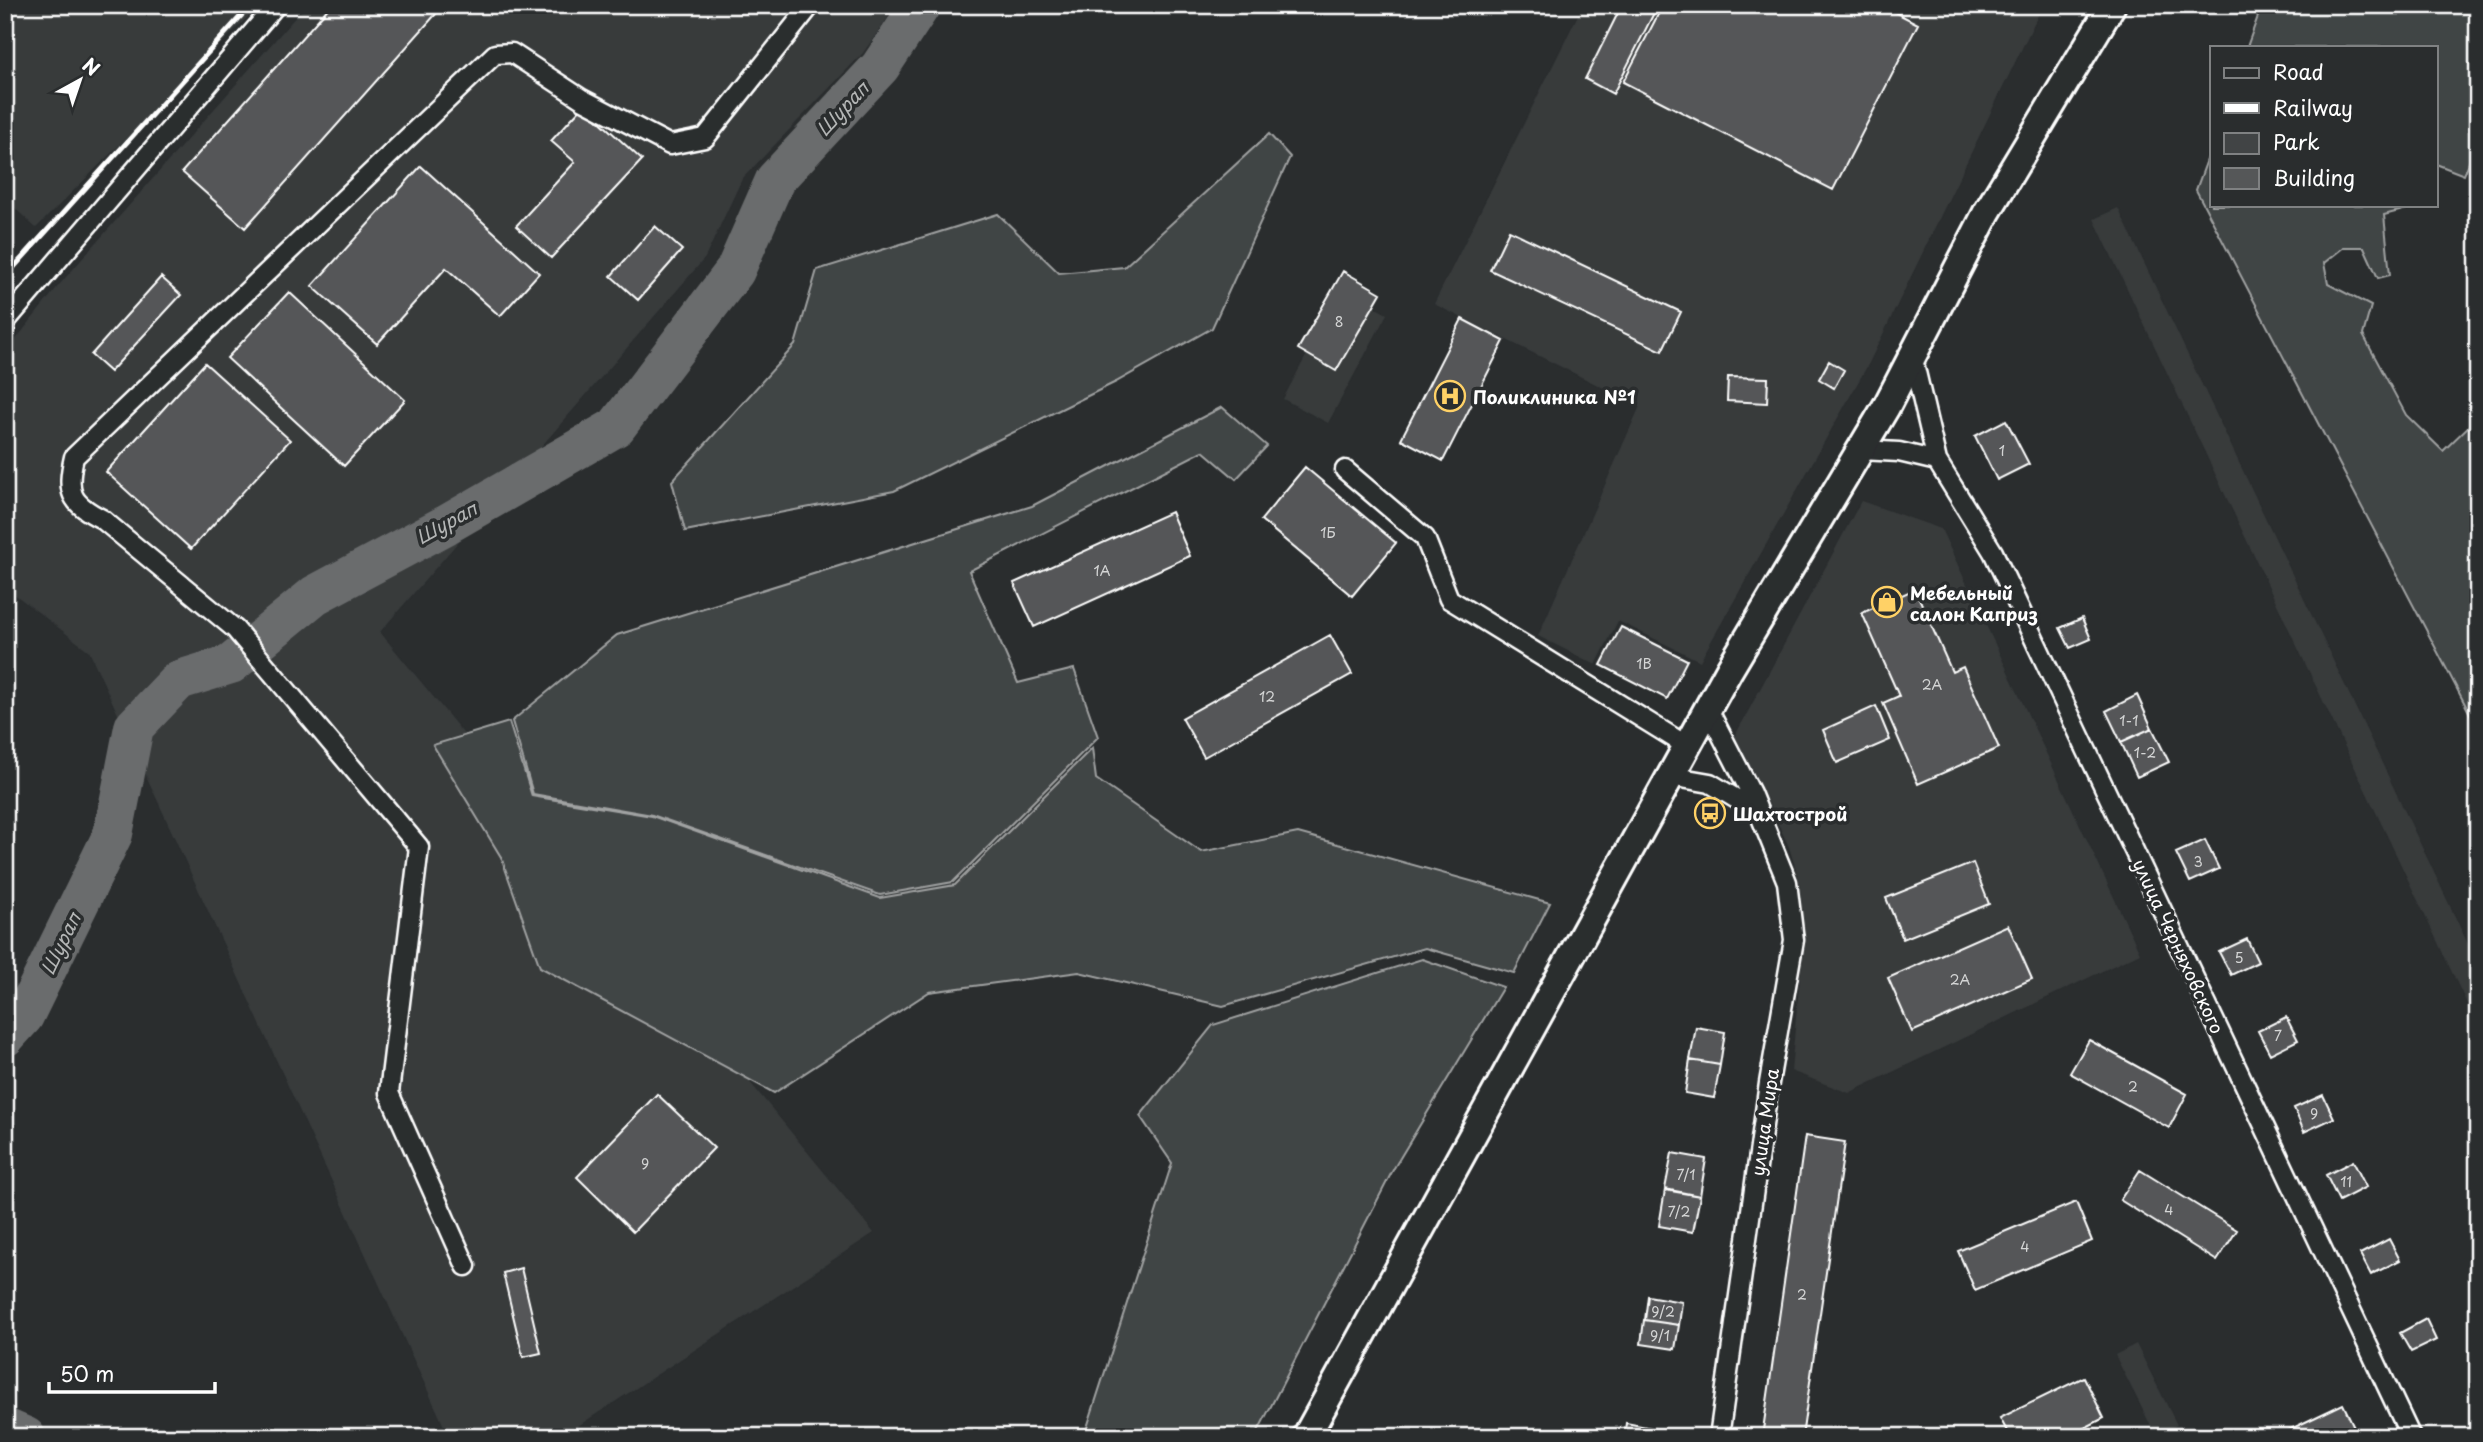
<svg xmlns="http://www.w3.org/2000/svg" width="2483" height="1442" font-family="'Playpen Sans',sans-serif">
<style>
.built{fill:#373a3b}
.green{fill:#414445;stroke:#a0a2a2;stroke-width:2}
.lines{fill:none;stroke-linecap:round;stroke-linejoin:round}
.river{stroke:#6a6c6d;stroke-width:40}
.building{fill:#555758;stroke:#fff;stroke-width:2}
.street-casing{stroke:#fff;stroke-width:23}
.secondary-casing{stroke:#fff;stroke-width:32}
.street{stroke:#2a2d2e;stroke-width:18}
.secondary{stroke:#2a2d2e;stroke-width:26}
.rail{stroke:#fff;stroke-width:5}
.labels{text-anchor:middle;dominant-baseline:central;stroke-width:7;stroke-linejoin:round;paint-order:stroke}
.number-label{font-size:14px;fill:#d4d5d5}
.poi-label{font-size:18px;font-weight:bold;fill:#fff;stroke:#2a2d2e;text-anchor:start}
.street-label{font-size:18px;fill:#fff;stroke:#2a2d2e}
.water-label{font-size:19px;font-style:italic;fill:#b4b6b6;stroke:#2a2d2e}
</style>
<rect width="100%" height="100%" fill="#2a2d2e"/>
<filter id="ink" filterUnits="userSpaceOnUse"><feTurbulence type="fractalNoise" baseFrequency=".0143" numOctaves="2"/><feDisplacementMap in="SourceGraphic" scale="14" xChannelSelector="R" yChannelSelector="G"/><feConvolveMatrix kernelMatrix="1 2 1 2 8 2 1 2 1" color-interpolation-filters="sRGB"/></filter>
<g filter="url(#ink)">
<path class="built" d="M5,5h255l-224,223 -31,-29z
M306,5h591l-34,48 -121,126 -37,79 -325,374 494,601 -313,204h-112l-360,-786 -84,-64v-234l54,-68z
M1583,5h460l-174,358 -169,298 -82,-40 -22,44 -58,-29 102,-230 -206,-102z
M2118,208l360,757v62l-384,-808z
M1342,289l45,25 -59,109 -45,-24z
M1861,501l80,28 199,424 -291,140 -58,-22 12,-128 -4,-63 -10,-33 -23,-49 -36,-53z
M2136,1344l41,81 -21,11 -41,-81z"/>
<path class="green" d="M2262,5h216v135l-14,35 -28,-11v-117h-189z
M1269,134l21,23 -78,171 -96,54 -222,109 -209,40 -13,-50 123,-136 22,-75 181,-56 61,59 65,-6z
M2212,146v59h210l-38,10 6,60 -12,3 -14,-31h-20l-20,16 4,21 43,22 -8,29 43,80 37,36 35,-34v312l-282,-539z
M1222,407l45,39 -31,33 -33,-28 -234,120 49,112 56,-14 24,68 -145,145 -73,13 -228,-80 -119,-21 -21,-73 105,-86 415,-129z
M509,722l23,74 120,20 228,82 75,-13 137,-137 4,31 105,73 97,-19 252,70 -36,70 -89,-25 -202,58 -144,-34 -150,20 -155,101 -234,-126 -39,-110 -68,-112z
M1422,959l81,28 -109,181 -139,269h-171l88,-274 -32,-47 73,-91z"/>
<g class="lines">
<path class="river" d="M5,1037l19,-21 89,-182 21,-107 45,-47 52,-16 84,-69 131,-70 170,-98 119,-156 40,-91 105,-113 41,-62
M5,1428l21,9"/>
</g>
<path class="building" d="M331,5h113l-199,223 -63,-56z
M1622,5h36l-45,89 -28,-15z
M1663,5h218l37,19 -85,166 -210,-108z
M583,106l59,54 -91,98 -35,-32 59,-64 -24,-21z
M421,166l118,107 -39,43 -54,-48 -69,76 -65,-58z
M655,226l27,24 -44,50 -27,-24z
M1509,230l172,82 -19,39 -172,-81z
M1343,271l38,22 -45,78 -38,-22z
M161,277l20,18 -71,77 -19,-17z
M289,292l116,108 -61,66 -117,-108z
M1462,319l42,22 -61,120 -42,-22z
M1829,361l15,9 -10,18 -15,-9z
M205,363l85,77 -99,109 -85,-77z
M1728,377l40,1 -1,25 -40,-2z
M2006,420l23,44 -32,16 -22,-44z
M1305,467l91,76 -44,53 -91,-76z
M1171,512l19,44 -156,71 -20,-44z
M1915,589l37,83 11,-5 36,81 -81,36 -35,-81 16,-7 -37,-83z
M2082,618l9,21 -21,9 -10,-20z
M1621,627l66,33 -20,39 -66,-34z
M1330,635l22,39 -148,83 -22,-39z
M2137,695l15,33 -31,14 -15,-31z
M1876,706l14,34 -53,23 -14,-33z
M2152,728l17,34 -32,15 -16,-35z
M2205,840l14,29 -29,13 -14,-29z
M1973,863l16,41 -86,35 -17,-41z
M2008,925l24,54 -120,53 -24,-54z
M2247,939l11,23 -27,13 -12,-23z
M2286,1017l12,23 -28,14 -12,-23z
M1696,1027l29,5 -5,33 -30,-5z
M2089,1040l98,54 -18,34 -99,-55z
M1690,1060l30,5 -6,33 -29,-5z
M657,1094l57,54 -81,84 -56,-55z
M2323,1095l11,23 -30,14 -10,-24z
M1805,1136l40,6 -43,295h-40z
M1672,1153l34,6 -6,37 -35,-7z
M2353,1161l13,26 -27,14 -13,-26z
M2140,1170l97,60 -20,31 -97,-61z
M1665,1190l35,6 -7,36 -34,-6z
M2076,1202l16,39 -117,49 -17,-39z
M2389,1239l11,21 -29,15 -11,-21z
M521,1268l20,85 -18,4 -20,-84z
M1648,1296l34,6 -3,23 -34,-5z
M2426,1319l10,21 -25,12 -11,-19z
M1644,1320l35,5 -4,24 -34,-5z
M2084,1377l20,41 -37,19h-57l-10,-19z
M2343,1404l16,33h-85l44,-21z
M1626,1423l36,7 -1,7h-37z"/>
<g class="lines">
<g class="street-casing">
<path id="street" d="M5,328l1,-7 270,-316
M1912,355l25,106
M1861,450l38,2 38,9 56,91 418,885
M1345,470l80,68 24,61 238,147
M1708,709l43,84 36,89 7,58 -25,143 -50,354
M1670,776l40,7 48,29
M466,1266l-77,-173 30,-246 -184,-218 -133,-110c-32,-16 -36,-27 -28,-62l421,-403 17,-1 70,46 88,46 35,-7 106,-133"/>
</g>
<g class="secondary-casing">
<path id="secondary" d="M1306,1437l423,-767 157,-263 101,-195 125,-207"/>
</g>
<use href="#street" class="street"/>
<use href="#secondary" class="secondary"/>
<path class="rail" d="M5,277l246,-272"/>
</g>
</g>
<defs>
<g id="hospital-ring" transform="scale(1.575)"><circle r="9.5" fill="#2a2d2e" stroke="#ffd166" stroke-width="1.5"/><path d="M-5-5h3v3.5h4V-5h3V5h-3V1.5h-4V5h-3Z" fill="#ffd166"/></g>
<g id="shop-ring" transform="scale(1.575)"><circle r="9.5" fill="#2a2d2e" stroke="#ffd166" stroke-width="1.5"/><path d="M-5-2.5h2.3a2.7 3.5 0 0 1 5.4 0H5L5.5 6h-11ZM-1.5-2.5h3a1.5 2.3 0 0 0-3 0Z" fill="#ffd166"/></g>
<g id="bus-ring" transform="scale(1.575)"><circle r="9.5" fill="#2a2d2e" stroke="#ffd166" stroke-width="1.5"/><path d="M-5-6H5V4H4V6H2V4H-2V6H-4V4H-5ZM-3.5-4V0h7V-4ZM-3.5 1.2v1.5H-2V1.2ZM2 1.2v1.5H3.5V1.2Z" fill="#ffd166"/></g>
</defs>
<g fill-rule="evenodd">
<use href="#hospital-ring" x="1450" y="396"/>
<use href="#shop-ring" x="1887" y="602"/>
<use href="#bus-ring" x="1710" y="813"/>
</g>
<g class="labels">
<g class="number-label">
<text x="1339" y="321">8</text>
<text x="2002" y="450">1</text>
<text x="1328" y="532">1Б</text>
<text x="1102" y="570">1А</text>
<text x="1644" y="663">1В</text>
<text x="1932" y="684">2А</text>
<text x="1267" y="696">12</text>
<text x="2129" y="720">1-1</text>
<text x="2145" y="752">1-2</text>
<text x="2198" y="861">3</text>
<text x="2239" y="957">5</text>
<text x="1960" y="979">2А</text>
<text x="2278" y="1035">7</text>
<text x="2133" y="1086">2</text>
<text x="2314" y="1113">9</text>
<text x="645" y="1163">9</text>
<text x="1686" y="1174">7/1</text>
<text x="2346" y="1181">11</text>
<text x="2169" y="1209">4</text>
<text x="1679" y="1211">7/2</text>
<text x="2025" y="1246">4</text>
<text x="1802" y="1294">2</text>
<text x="1663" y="1311">9/2</text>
<text x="1660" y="1335">9/1</text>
</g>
<g class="poi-label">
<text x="1473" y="396">Поликлиника №1</text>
<text x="1910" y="592">Мебельный<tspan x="1910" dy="21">салон Каприз</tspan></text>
<text x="1733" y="813">Шахтострой</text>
</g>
<g class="street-label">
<text transform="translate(2179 946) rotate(65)">улица Черняховского</text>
<text transform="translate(1764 1122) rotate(-82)">улица Мира</text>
</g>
<g class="water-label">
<text transform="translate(842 108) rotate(-47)">Шурап</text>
<text transform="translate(446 522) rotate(-29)">Шурап</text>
<text transform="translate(60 943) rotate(-64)">Шурап</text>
</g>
</g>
<rect width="2483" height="1442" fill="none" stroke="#2a2d2e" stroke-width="28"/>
<rect x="14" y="14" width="2455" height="1414" fill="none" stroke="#fff" stroke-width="2.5" filter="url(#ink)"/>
<rect x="2210" y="46" width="228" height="161" fill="#2a2d2e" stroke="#7f8182" stroke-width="2"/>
<rect x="2224" y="68" width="35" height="10" fill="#2a2d2e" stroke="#7f8182" stroke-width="2"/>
<text x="2273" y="80" font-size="21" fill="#ffffff">Road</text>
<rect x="2224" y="103" width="35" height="10" fill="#ffffff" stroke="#7f8182" stroke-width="2"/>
<text x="2273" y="116" font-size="21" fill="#ffffff">Railway</text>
<rect x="2224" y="133" width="35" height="21" fill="#414445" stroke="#7f8182" stroke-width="2"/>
<text x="2273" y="150" font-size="21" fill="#ffffff">Park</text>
<rect x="2224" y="168" width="35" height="21" fill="#555758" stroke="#7f8182" stroke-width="2"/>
<text x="2273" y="186" font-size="21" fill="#ffffff">Building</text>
<g transform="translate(80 80) rotate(40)" stroke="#2a2d2e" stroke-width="5" paint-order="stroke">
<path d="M0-5L12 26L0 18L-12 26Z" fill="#ffffff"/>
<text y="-10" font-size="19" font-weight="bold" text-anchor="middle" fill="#ffffff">N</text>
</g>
<path d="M49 1382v10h166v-10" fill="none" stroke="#ffffff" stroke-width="3.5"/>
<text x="60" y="1382" font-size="21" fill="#ffffff" stroke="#2a2d2e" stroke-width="5" paint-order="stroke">50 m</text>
</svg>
